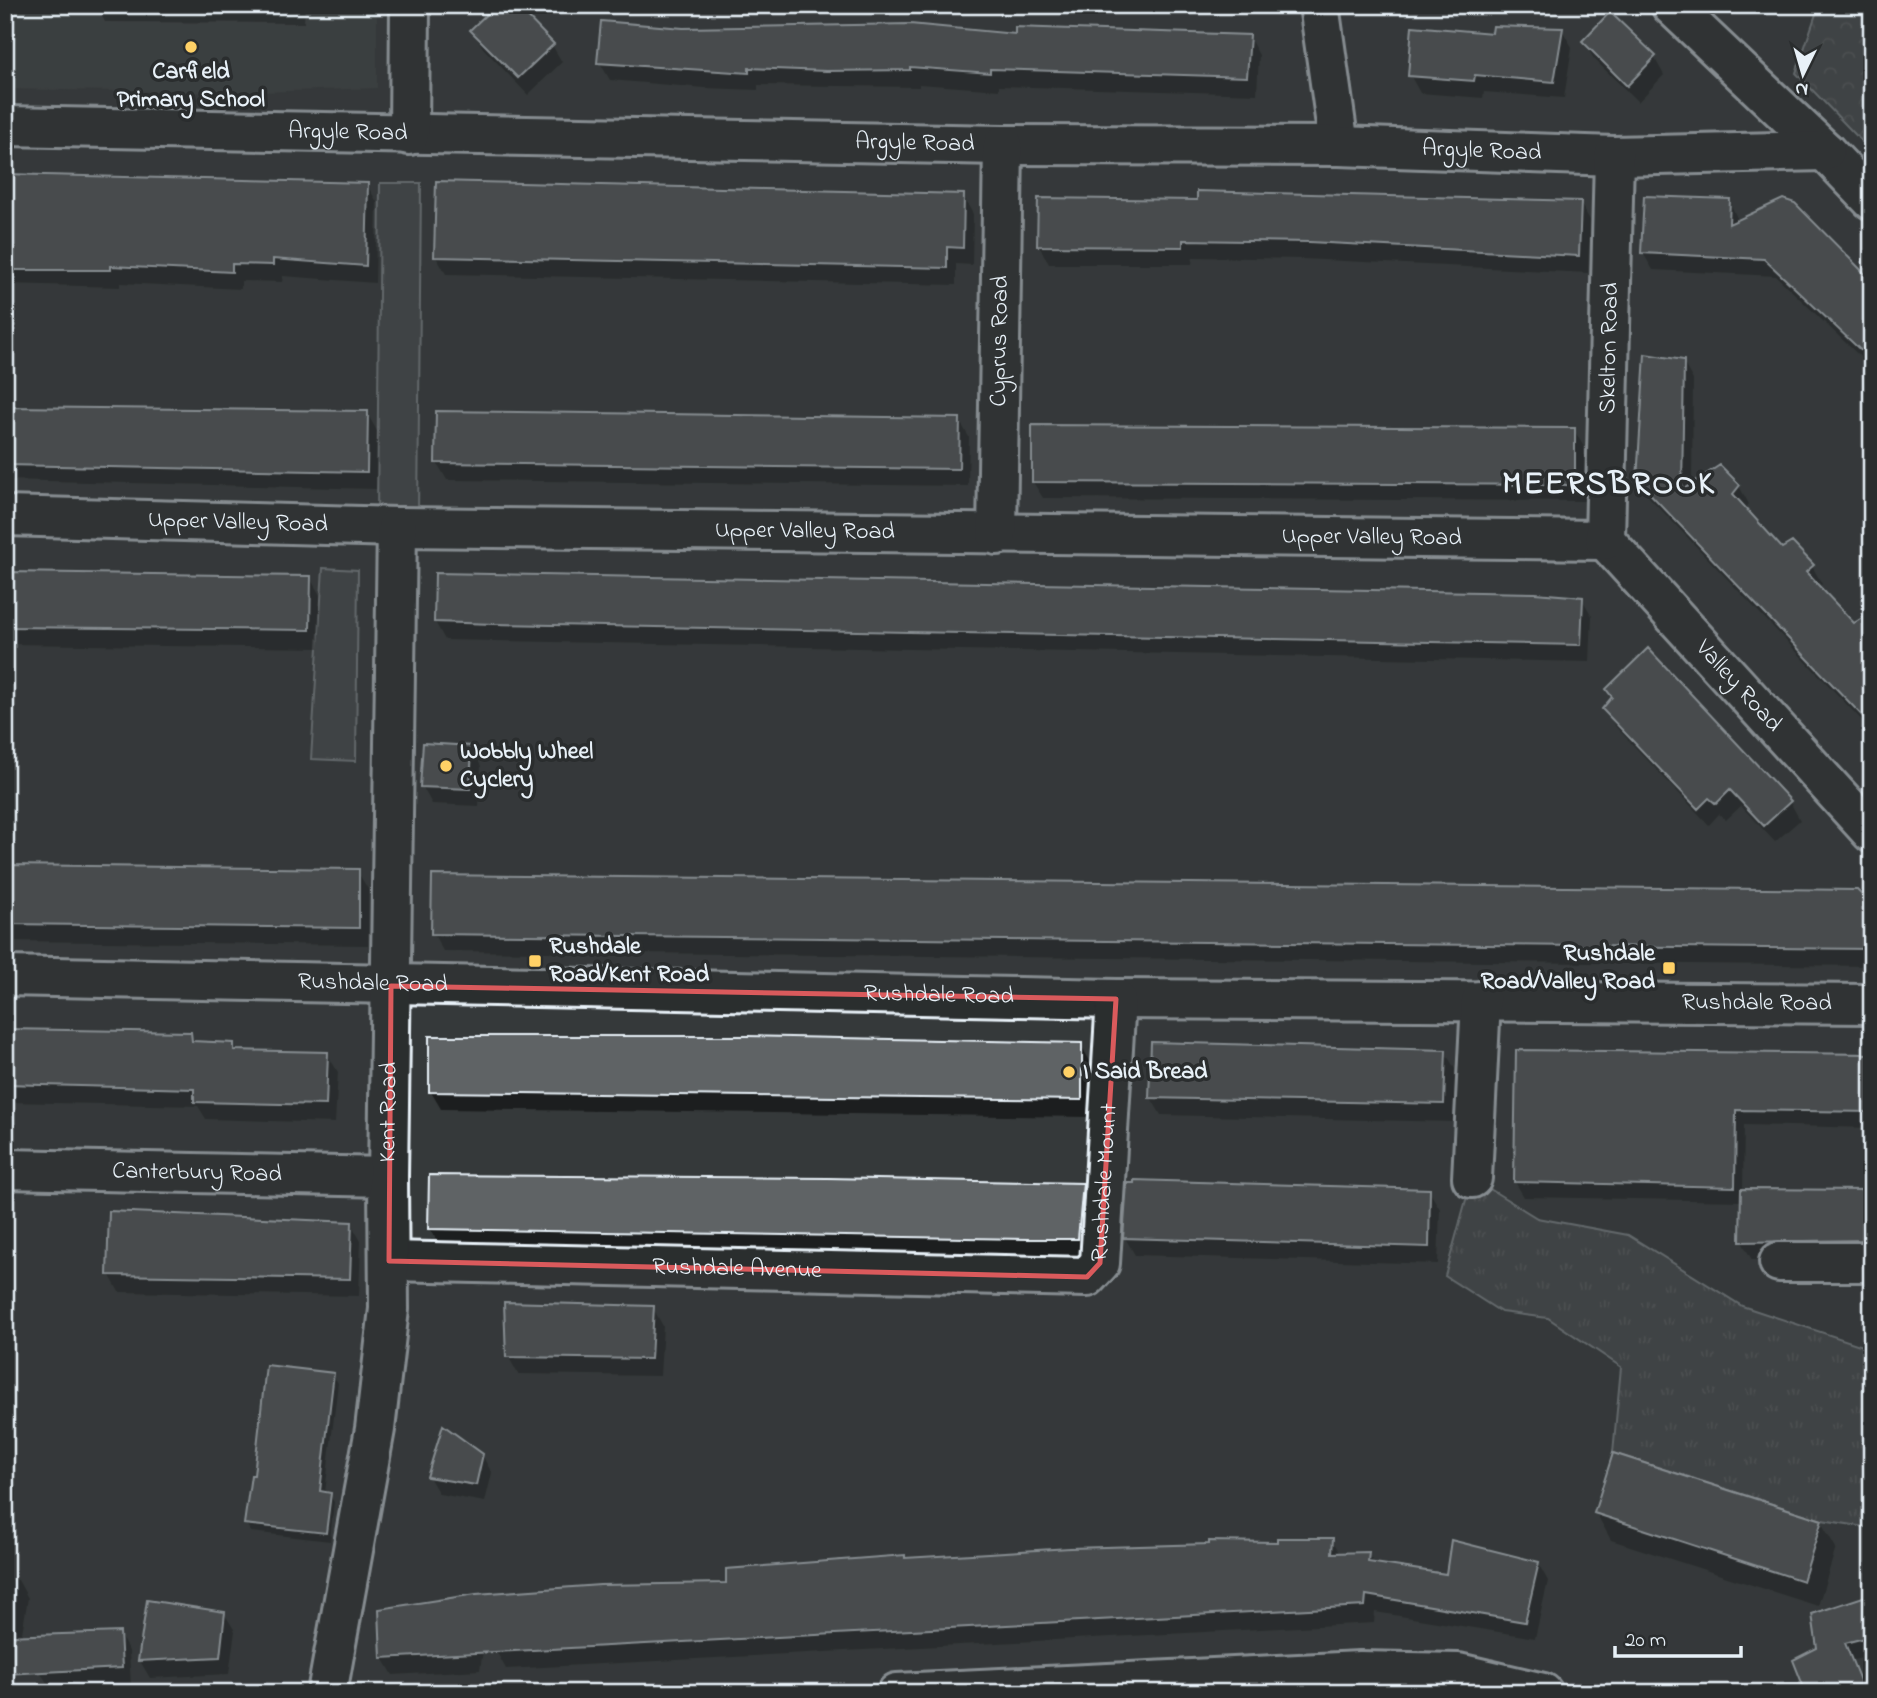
<svg xmlns="http://www.w3.org/2000/svg" width="1877" height="1698" font-family="'Indie Flower',sans-serif">
<style>
.built{fill:#424647}
.grass{fill:url(#grass-tufts);stroke:#9aa1a5;stroke-width:2}
.park{fill:url(#park-crowns);stroke:#9aa1a5;stroke-width:2}
.garden{fill:#4d5152;stroke:#9aa1a5;stroke-width:2}
.shadow{fill:#0007}
.building{fill:#5f6365;stroke:#e8f1f8;stroke-width:2}
.lines{fill:none;stroke-linecap:round;stroke-linejoin:round}
.minor-casing{stroke:#e8f1f8;stroke-width:44}
.minor{stroke:#2a2d2e;stroke-width:38}
.marked{fill:none;stroke:#da5a5c;stroke-width:5;stroke-linejoin:round}
.poi-dot{fill:#ffd166;stroke:#2a2d2e;stroke-width:2.5}
.labels{text-anchor:middle;dominant-baseline:central;stroke-width:7;stroke-linejoin:round;paint-order:stroke}
.poi-label{font-size:24px;font-weight:bold;fill:#e8f1f8;stroke:#2a2d2e;text-anchor:start}
.street-label{font-size:24px;fill:#e8f1f8;stroke:#2a2d2e}
.district-label{font-size:32px;font-weight:bold;letter-spacing:2px;fill:#e8f1f8;stroke:#2a2d2e}
</style>
<defs>
<pattern id="grass-tufts" width="24" height="20" patternUnits="userSpaceOnUse" patternTransform="scale(1.75)"><rect width="24" height="20" fill="#4d5152"/><path d="M3 7l-1-3M5 7V3M7 7l1-3M15 17l-1-3M17 17v-4M19 17l1-3" fill="none" stroke="#676a6c"/></pattern>
<pattern id="park-crowns" width="20" height="18" patternUnits="userSpaceOnUse" patternTransform="scale(1.75)"><rect width="20" height="18" fill="#4d5152"/><path d="M2 6a3 3 0 1 1 6 0M12 15a3 3 0 1 1 6 0" fill="none" stroke="#676a6c"/></pattern>
</defs>
<rect width="100%" height="100%" fill="#35393a"/>
<filter id="ink" filterUnits="userSpaceOnUse"><feTurbulence type="fractalNoise" baseFrequency=".0143" numOctaves="2"/><feDisplacementMap in="SourceGraphic" scale="14" xChannelSelector="R" yChannelSelector="G"/><feConvolveMatrix kernelMatrix="1 2 1 2 8 2 1 2 1" color-interpolation-filters="sRGB"/></filter>
<g filter="url(#ink)">
<path class="built" d="M5,5h372v83l-144,5 -228,-4z"/>
<path class="grass" d="M1472,1178l65,40 91,17 114,71 124,41 6,8v173l-50,-8 -209,-67 8,-86 -73,-49 -47,-6 -56,-36z"/>
<path class="park" d="M1819,5h53v147l-76,-79z"/>
<path class="garden" d="M380,183h41l-3,334h-41z
M323,568l35,2 -2,191 -45,-2z"/>
<path class="shadow" d="M96,5h209l-1,18 -199,-1z
M683,29l566,8 10,18 -2,39 -258,-8v4l-80,-6v3l-161,-2v5l-54,-2 -94,-8 -10,-17z
M472,30l80,15 10,17 -34,33 -45,-47z
M1562,30l10,17 -8,51 -80,-6 -1,6 -63,-5 -10,-18 84,-40z
M1584,42l70,15 10,18 -26,27 -44,-43z
M5,176l362,9 10,17 -2,81 -92,-7 -1,6 -41,-1v8l-121,-6v4l-115,-3z
M963,196l10,18 -1,51 -16,-1v21l-510,-11 -10,-17z
M1729,201l10,21 133,62v84l-96,-92 -123,-6 -10,-17z
M1580,203l10,17 -2,53 -286,-14 -109,-2 -1,7h-143l-10,-18z
M1683,362l10,18 -1,106h47l10,18 -5,6 38,41 30,15 10,18 -3,3 35,38 18,4v102l-223,-234 -10,-18z
M5,409l362,4 10,18 -1,58 -371,-9z
M438,413l521,7 10,17 -1,49 -521,-6 -10,-17z
M1574,430l10,17v54l-541,-3 -10,-16z
M5,574l305,4 10,17 -1,53 -314,-4z
M1582,599l10,17 -2,46 -1145,-22 -10,-18z
M1648,650l142,152 10,18 -25,22 -34,-36 -15,14 -7,-6 -10,11 -94,-99 -10,-17z
M471,748l10,18 -2,40 -47,-2 -10,-18z
M5,867l352,4 11,18v56l-363,-4z
M1872,908v58l-1429,-15 -10,-18z
M5,1031l185,3 6,9 37,1 4,8 90,2 11,18 -3,51 -129,-4 -8,-13 -193,-4z
M1081,1045l10,18v54l-650,-8 -10,-17z
M1445,1052l10,17 -2,53 -292,-7 -10,-17z
M1872,1057v71l-128,-3 -1,66 129,1v65l-120,3 -10,-18v-41l-218,-4 -9,-15z
M1082,1185l10,17 -5,53 -647,-9 -10,-17z
M1429,1191l11,18 -2,55 -303,-9 -10,-17z
M351,1224l10,17 -2,55 -240,-4 -10,-18z
M653,1308l10,18 -3,50 -142,-2 -10,-18z
M333,1375l5,8 -13,110 4,1 5,8 -4,39 -79,-9 -5,-8 9,-47z
M482,1455l10,18 -7,29 -46,-8 -10,-17z
M1596,1513l225,9 15,26 -18,58 -207,-66z
M1332,1540l9,14h27l7,11 73,11 90,-13 10,18 -13,57 -160,-26 -1,11 -868,46 -10,-18 232,-66 178,-25z
M5,1578l13,2 10,18 -13,76 -10,-1z
M1865,1598l7,12v46l-19,4 14,33h-59l11,-44z
M149,1602l75,11 11,18 -6,43 -79,4 -10,-17z
M489,1612l-9,58 -87,5 -10,-17z
M119,1634l10,17 2,34 -80,4 -11,-17z"/>
<path class="building" d="M496,5h20l38,39 -36,34 -48,-48z
M1610,12l46,44 -29,30 -45,-45z
M601,21l82,7 227,-4 105,10v-7l235,8 -3,42 -257,-8v4l-80,-6v3l-84,1 -77,-3v5l-152,-10z
M1412,26l80,7 1,-7 70,2 -9,54 -79,-7 -1,6 -66,-5z
M5,174l363,9 -2,83 -93,-7v6l-41,-1v8l-121,-6v4h-101v-20h-5z
M436,181l528,13 -1,54 -16,-1v21l-513,-11z
M1197,191l384,10 -2,55 -270,-14 -126,-2v7l-146,-1 1,-48 159,2z
M1644,196l86,3 -1,25 54,-25 12,4 77,78v80l-108,-102 -123,-6z
M1645,354l39,6 -2,130 38,-25 20,20 -7,9 49,54 10,-6 22,23 -8,7 48,51 18,-11v114l-235,-246z
M5,407l363,4 -1,61 -362,-7z
M436,411l524,7 -1,51 -524,-6z
M1032,425l543,3v57l-543,-3z
M5,572l306,4 -1,54 -305,-3z
M435,573l1100,20 48,4 -2,48 -1087,-21 -60,-2z
M1648,648l143,153 -27,25 -34,-36 -14,14 -7,-6 -11,11 -96,-100 10,-12 -6,-8z
M423,743l49,3 -2,43 -50,-2z
M5,865l354,4v59l-354,-4z
M432,875l1425,15 15,15v44l-1441,-15z
M5,1029l186,3 1,9 42,2v7l94,2 -2,53 -132,-3v-13l-189,-5z
M429,1036h318l335,7v57l-653,-8z
M1151,1042l295,8 -2,54 -295,-6z
M1516,1050l356,4v58l-136,-2 -1,77 -221,-5z
M429,1175l399,3 255,5 -5,56h-50l-600,-10z
M1134,1180l296,9 -1,58 -306,-9 4,-55h7z
M1741,1189l131,1v50l-132,2z
M109,1211l243,11 -2,57 -243,-4z
M504,1302l150,4 -3,53 -145,-2z
M266,1365l68,8 -14,118 11,2 -5,40 -82,-9 7,-49h3z
M443,1425l40,29 -7,31 -49,-8z
M1613,1453l209,67 -19,61 -209,-68z
M1277,1538h56l-1,15 37,-1 -1,10 78,12 5,-34 88,22 -14,60 -159,-27 -1,11 -984,52 -2,-49 97,-15 124,-9 126,-2v-14l179,-14v3l165,-10 139,-4v-3l68,1z
M1866,1596l6,40 -27,7 20,50h-59l-13,-33 24,-12 -5,-34z
M147,1600l78,12 -5,45 -82,4z
M120,1632l2,36 -117,6v-38z"/>
<g class="lines">
<g class="minor-casing">
<g id="minor">
<path d="M1319,5l20,141"/>
<path d="M1671,5l154,146 47,49"/>
<path id="s1" d="M5,126l998,19 336,1 275,10 211,-5"/>
<path d="M409,135l1,-130"/>
<path id="s2" d="M5,516l392,11 1208,13"/>
<path id="s3" d="M997,535l6,-390"/>
<path id="s4" d="M1605,540l267,293"/>
<path id="s5" d="M1605,540l9,-384"/>
<path id="s6" d="M5,976l1111,23 756,5"/>
<path id="s7" d="M5,1169l383,8"/>
<path d="M1472,1178l9,-177"/>
<path id="s8" d="M389,1261l698,16 13,-14 16,-264"/>
<path d="M1779,1262h93"/>
<path id="s9" d="M327,1693l48,-264 14,-120 -1,-132 9,-650"/>
<path d="M897,1693l463,-22 98,2 85,20"/>
</g>
</g>
<use href="#minor" class="minor"/>
</g>
</g>
<path d="M0 0H1877V1698H0ZM391,986l725,13 -16,264 -13,14 -698,-16z" fill="#35393a" fill-opacity=".55" fill-rule="evenodd"/>
<path class="marked" d="M391,986l725,13 -16,264 -13,14 -698,-16z"/>
<g class="poi-dot">
<circle cx="191" cy="47" r="7"/>
<circle cx="446" cy="766" r="7"/>
<rect x="528" y="954" width="14" height="14" rx="3.5"/>
<rect x="1662" y="961" width="14" height="14" rx="3.5"/>
<circle cx="1069" cy="1072" r="7"/>
</g>
<g class="labels">
<g class="poi-label">
<text x="191" y="72" text-anchor="middle">Carfield<tspan x="191" dy="28">Primary School</tspan></text>
<text x="460" y="752">Wobbly Wheel<tspan x="460" dy="28">Cyclery</tspan></text>
<text x="549" y="947">Rushdale<tspan x="549" dy="28">Road/Kent Road</tspan></text>
<text x="1655" y="954" text-anchor="end">Rushdale<tspan x="1655" dy="28">Road/Valley Road</tspan></text>
<text x="1083" y="1072">I Said Bread</text>
</g>
<g class="street-label">
<text stroke="none"><textPath href="#s1" startOffset="343">Argyle Road</textPath></text>
<text stroke="none"><textPath href="#s1" startOffset="910">Argyle Road</textPath></text>
<text stroke="none"><textPath href="#s1" startOffset="1477">Argyle Road</textPath></text>
<text stroke="none"><textPath href="#s3" startOffset="194">Cyprus Road</textPath></text>
<text stroke="none"><textPath href="#s5" startOffset="192">Skelton Road</textPath></text>
<text stroke="none"><textPath href="#s2" startOffset="233">Upper Valley Road</textPath></text>
<text stroke="none"><textPath href="#s2" startOffset="800">Upper Valley Road</textPath></text>
<text stroke="none"><textPath href="#s2" startOffset="1367">Upper Valley Road</textPath></text>
<text stroke="none"><textPath href="#s4" startOffset="198">Valley Road</textPath></text>
<text stroke="none"><textPath href="#s6" startOffset="368">Rushdale Road</textPath></text>
<text stroke="none"><textPath href="#s6" startOffset="934">Rushdale Road</textPath></text>
<text stroke="none"><textPath href="#s6" startOffset="1752">Rushdale Road</textPath></text>
<text stroke="none"><textPath href="#s9" startOffset="586">Kent Road</textPath></text>
<text stroke="none"><textPath href="#s7" startOffset="192">Canterbury Road</textPath></text>
<text stroke="none"><textPath href="#s8" startOffset="798">Rushdale Mount</textPath></text>
<text stroke="none"><textPath href="#s8" startOffset="348">Rushdale Avenue</textPath></text>
</g>
<g class="district-label">
<text x="1609" y="485">MEERSBROOK</text>
</g>
</g>
<rect width="1877" height="1698" fill="none" stroke="#2a2d2e" stroke-width="28"/>
<rect x="14" y="14" width="1849" height="1670" fill="none" stroke="#e8f1f8" stroke-width="2.5" filter="url(#ink)"/>
<g transform="translate(1803 74) rotate(185)" stroke="#2a2d2e" stroke-width="5" paint-order="stroke">
<path d="M0-5L12 26L0 18L-12 26Z" fill="#e8f1f8"/>
<text y="-10" font-size="19" font-weight="bold" text-anchor="middle" fill="#e8f1f8">N</text>
</g>
<path d="M1615 1646v10h126v-10" fill="none" stroke="#e8f1f8" stroke-width="3.5"/>
<text x="1625" y="1646" font-size="21" fill="#e8f1f8" stroke="#2a2d2e" stroke-width="5" paint-order="stroke">20 m</text>
</svg>
